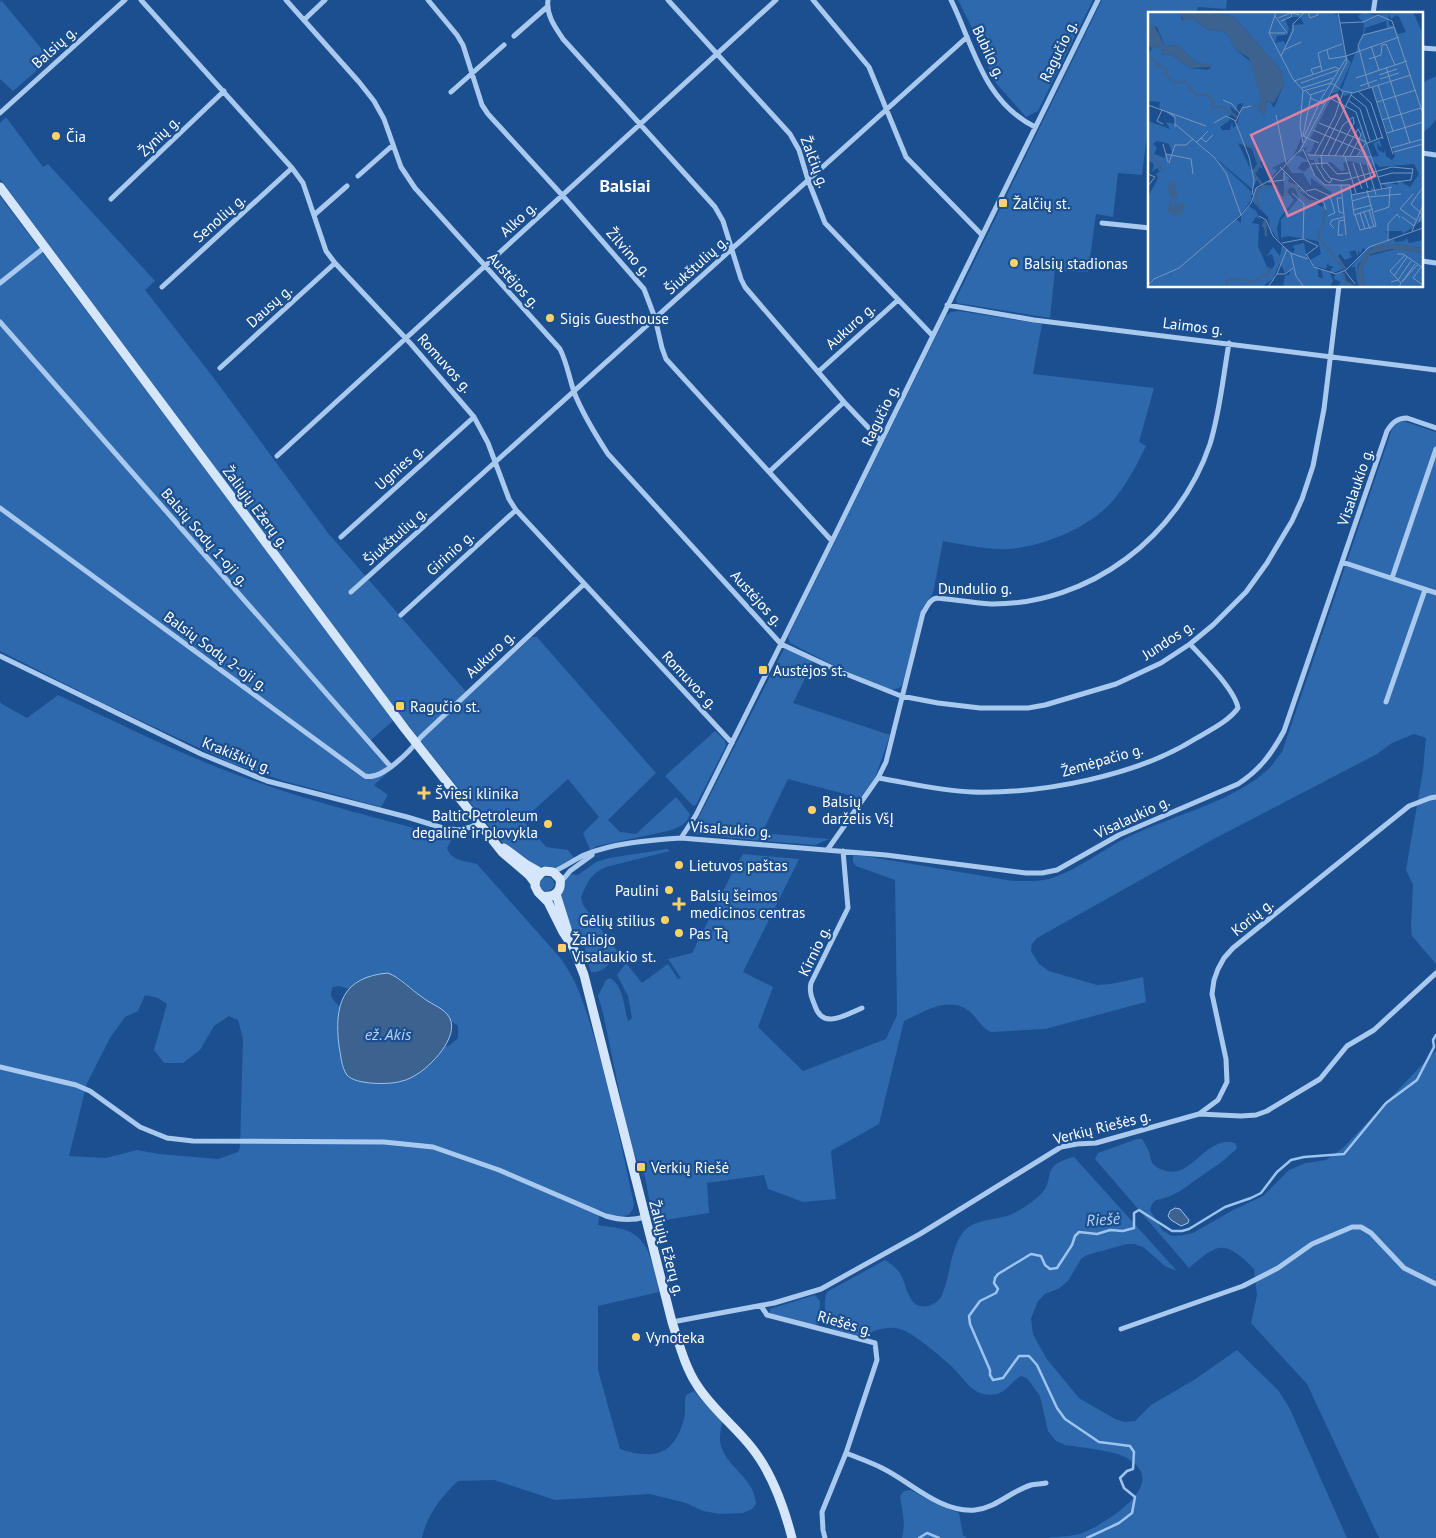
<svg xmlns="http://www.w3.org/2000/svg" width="1436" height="1538" font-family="'PT Sans',sans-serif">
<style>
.green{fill:#2e69ad;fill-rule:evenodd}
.water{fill:#3c6290;stroke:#9cc4f0}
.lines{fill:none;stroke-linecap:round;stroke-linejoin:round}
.stream{stroke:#9cc4f0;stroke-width:2.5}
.minor{stroke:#a9c9ee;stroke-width:5}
.secondary{stroke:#d6e6fa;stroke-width:9}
.poi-dot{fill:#ffd166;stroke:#1b4f8f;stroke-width:2}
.labels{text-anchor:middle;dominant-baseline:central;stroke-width:4.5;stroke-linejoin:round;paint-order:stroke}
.street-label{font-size:15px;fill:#fff;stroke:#1b4f8f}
.poi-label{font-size:15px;fill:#fff;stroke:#1b4f8f;text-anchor:start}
.water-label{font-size:16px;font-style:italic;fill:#b5d3f5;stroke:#1b4f8f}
.quarter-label{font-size:18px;font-weight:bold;fill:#fff;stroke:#1b4f8f}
.inset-river{fill:none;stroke:#3c6290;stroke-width:2.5}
.inset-road{fill:none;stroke:#7695bc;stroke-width:1}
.view{fill:#dd80a5;fill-opacity:0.15;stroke:#dd80a5;stroke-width:2.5}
.inset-edge{fill:none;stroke:#fff;stroke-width:2.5}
</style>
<rect width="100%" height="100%" fill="#1b4f8f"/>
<path class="green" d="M1,0l49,59 -37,32 -13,-12v-76z
M958,0h135l-55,111 -12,6 -31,-35 -24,-56z
M1102,0h125l-1,9 -28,-2 -3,7h-45v98l-8,63 -24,-2 -5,44 -17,-3 -8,58 -33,-2 -5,48 -93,-15 -1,-4z
M1436,76v43l-6,8 -8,6v-50z
M6,117l37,50 5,-3 107,117 -10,9 68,87 115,156 141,162 63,-58h5l119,136 -48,47 12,12 16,2 40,-37 14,17c-3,11 -13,14 -22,17l-71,15 -7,4 -7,-17 16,-16 -31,-38 -45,41 23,27 22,3 6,8 -17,10 -11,-2 -6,1 -7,-1 -27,-19 -80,-99 -57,-73 -369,-496v-56z
M0,196l394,524 -23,20 22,28 -19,17 14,10 -7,12 -97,-26 -53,-18 -132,-62 -99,-50z
M959,311l83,13 -9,50 121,14 -15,54 7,4c-9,19 -22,43 -36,58 -26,27 -77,47 -114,45 -18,-1 -36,-5 -53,-8l-10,52 -10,14 -21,78 -3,3 -8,2 -56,-24 -45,-23 -2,-6 158,-321 5,-4z
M1403,421l33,11v532l-24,-28 -1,-9 2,-42 -7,-15 17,-100 3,-32 -12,-4 -22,9 -15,11 -167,87 -173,97 -5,6 -1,7 8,13 10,7 48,14 14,-1 32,-7 3,25 -101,27 -54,3c-11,-5 -13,-14 -22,-21 -20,-16 -46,1 -65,10l-25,103 -48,27 5,48 -33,3 -35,-13 -4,-14 -57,8 2,30 -56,9 -8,-46 -14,-28 -28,-135 -5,-17 8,-16 4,-2c14,8 14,30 18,43l4,-3 -4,-22 -11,-21 9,-12 16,20 26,-19 10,15 3,-1 -13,-19 24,-6 42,-84 9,-15 56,5 -56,113 30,15 -15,40 45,44 83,-32 11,-24 -2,-135 -39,-14 -3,-4v-8l160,27c14,0 29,1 42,-4 25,-9 47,-27 71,-39 42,-21 103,-35 138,-65 7,-5 12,-14 18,-21l110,-323 6,-7z
M784,649l6,1 23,12 -20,41 97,32 -15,43 -15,20 -72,-19 -26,54 67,6 -14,6 -50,-4 -70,-7 -2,-3 2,-6z
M58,695c59,27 117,57 177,79 70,27 143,44 215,64l1,3 -4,7c4,13 19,13 30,16l85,96c17,25 25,52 33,80 16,54 27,109 39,164l-1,5 -4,6 -13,2 -16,-7 -2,15c9,2 21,2 30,6 23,9 26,40 31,61l-61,14v64l22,79c33,11 54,7 64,-30 2,-8 0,-16 2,-24l8,-4 28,31c-1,8 -4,18 0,27 8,20 33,31 34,55l-4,5 -9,4 -23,1 -17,-3 -17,-8 -36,-9 -95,6 -61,-20 -36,1c-17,16 -31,34 -36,57h-422v-836l2,2 25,14zM371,975l27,2 26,22 22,14 5,8 7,5v12l-8,7 -6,2 -10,14 -87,14c-8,-23 -10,-44 -7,-68 -7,-7 -12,-11 -7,-20l6,-1 10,3zM145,995l13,3 9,6 -13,46 10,13h19l17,-13 14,-24 15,-10 9,4 5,19 -3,109 -2,4 -20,7 -59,-5 -22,-4 -31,8 -37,-2 18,-73 23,-45 15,-21 13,-6z
M715,731l10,10 1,5 -30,59 -3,1 -28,-30z
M667,849l3,2 -64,16c-15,6 -19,16 -25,30l2,8 35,47c-6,10 -15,22 -27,20 -5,-14 -5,-30 -15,-42h-3c-12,-19 -19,-36 -3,-56l8,1 18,-13 13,-4z
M540 884a7 7 0 1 1 14 0a7 7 0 1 1-14 0Z
M1436,1050v488h-57l-72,-154 -56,-61 6,-28 -3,-26c-29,-29 -35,-27 -65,-1l-94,-109 3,-6 39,-14h5c2,3 4,6 6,10 2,4 2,11 5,15 4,4 9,6 14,7 25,7 39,-36 68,-28l2,5c-12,13 -23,19 -37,29 -17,11 -22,19 -44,23l-4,4 -2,6 12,20 10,6 12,-1 9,-2 40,-23 30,-14 26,-26 17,-7 20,-3 17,-12z
M1074,1157l103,114 -12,-5 -22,-19 -9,-3h-7l-40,11 -6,4 -13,22 -10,8 -13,5 -7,7 -4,10 -3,8 2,15 13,24 33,40 36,21 10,3 10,-1 16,-16 43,-25 43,-30 41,40 12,19 57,129h-300c12,-2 28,-1 38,-6 24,-11 88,-50 40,-75 -11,-6 -46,-10 -60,-12l-9,-4 -8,-10 -8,-35 -13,-18 -6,-2c-9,5 -14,15 -24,18 -25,5 -32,-16 -47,-29 -10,-9 -31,-27 -43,-33 -11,-6 -22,-5 -33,-1 -3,2 -8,4 -11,4 -9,1 -21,-4 -30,-6 -9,-7 -10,-27 -6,-37l58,-32c6,4 12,8 16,15 5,9 7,28 19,31 9,2 19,-4 22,-11 8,-19 8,-41 18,-58 10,-18 30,-16 47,-21 10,-3 24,-13 32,-20 19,-16 -2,-30 35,-39z
M815,1295l5,6 -1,22 -4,2 -45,-12v-4z
M911,1490l23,13 25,10 4,22 4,3h-65c4,-17 0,-26 -2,-42l4,-5z"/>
<path class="water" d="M388,973c13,5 22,16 34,24 7,6 19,10 25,17 16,18 -13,49 -28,59 -5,3 -11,7 -17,8 -11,4 -47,4 -55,-6 -6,-8 -6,-20 -8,-29 -5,-41 3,-69 49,-73z
M1175,1208l5,1 9,11 -1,3 -7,3 -10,-6 -3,-4 2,-5z"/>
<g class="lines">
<path class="stream" d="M919,1538l8,-5 12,5
M1087,1538l32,-15 13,-10 3,-16 -11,-9 -4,-10 7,-7 6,-2 1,-17 -4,-6 -31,-4 -34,-23 -8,-11 -20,-43 -8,-9h-10l-16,22 -10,2 -3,-5v-5l-20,-46 -1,-8 11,-15 16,-8 2,-4 -4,-6 1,-5 3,-4 33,-20 10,2 4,9 5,4 7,-1 15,-23 3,-9 4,-4 18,2 13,-4 13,1 11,-3v-15l5,-3 33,21h10l7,-2 36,-22 26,-9 10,-5 16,-21 14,-12 13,-3 40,-3 42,-51 31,-23 17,-33 -1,-7 3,-5"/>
<path class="minor" d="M141,0l151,168 11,15 23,68 9,12 76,81 63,73 14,26 21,56 7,11 216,233
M286,0l73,82 15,19 10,18 17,48 14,21 145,161c7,14 9,28 14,43 9,23 21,42 34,62l173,190 60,28 60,24 37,7 42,5h48l17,-3 71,-21 45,-21 29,-19 23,-19 33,-33 21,-29 25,-42 10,-22 11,-33 11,-57 15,-123
M428,0l29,35 6,10 19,60 6,9 74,81 82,94 11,29 7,30 4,11 166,182
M548,0c-2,15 7,27 15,39l152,168 8,14 18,58 4,8 99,115 37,39
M668,0l122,134 9,16 9,30 17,43 107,112
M813,0l56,67 37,90 76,78
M951,0c23,47 32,101 84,127
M1373,14l2,-14
M304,20l21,-20
M514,36l33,-29
M1422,48l14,1
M451,92l53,-47
M0,113l125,-113
M1422,153l14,2
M358,176l35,-31
M111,199l113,-108
M314,215l33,-29
M1102,223l48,5
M1422,261l14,2
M0,283l45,-36
M162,287l130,-119
M947,305l87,15 402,50
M0,322l391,445
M220,368l115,-105
M818,372l80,-72
M277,456l499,-456
M769,472l75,-70
M0,508l365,268c17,5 46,-26 56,-39l163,-153
M341,537l133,-120
M1342,562l94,31
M1392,578l44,-129
M351,592l616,-555
M401,615l115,-105
M0,656l201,98 66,27 140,36 36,11 16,2 12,-3 8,-5
M1386,702l39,-112
M878,778c31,5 63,13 94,14 70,2 164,-16 223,-53 15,-9 33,-17 43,-31 -3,-18 -35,-50 -48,-64
M681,838l15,-23 136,-274 266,-541
M828,849l50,-71 8,-16 37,-149c4,-6 7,-15 15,-15 18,2 36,5 53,6 99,1 188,-68 219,-160 10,-32 13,-67 19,-101
M843,851l5,57 -37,75c-2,9 1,15 4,23 8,24 30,9 47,2
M553,872c11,-5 21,-12 31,-17 29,-12 66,-15 97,-17l205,17 140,18h16l15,-3 62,-35 119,-51c22,-14 34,-31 46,-53l103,-300c5,-8 10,-13 20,-13l29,10
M561,882l9,-11 22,-16
M0,1067l76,18 14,6 50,36 27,11 26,3 191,1 49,5 66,23 107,46c13,4 25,5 39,1
M1199,1114l19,-14 9,-18 -1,-23 -14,-65 2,-14 4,-11 6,-11 9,-10 176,-142 21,-8 6,-1
M761,1306l6,9 108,28 2,17 -31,93 -24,59 1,18 2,8
M672,1322l102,-19 47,-14 99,-55 141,-87 16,-3 19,-1 103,-29 42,2 15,-1 11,-4 53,-32 27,-33 27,-16 62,-57
M1121,1329l122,-43 35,-18 34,-24 40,-17h9l10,6 33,35 32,16
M846,1453c12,5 24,9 36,15 29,14 58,45 93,42 21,-2 36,-19 56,-25 4,-1 10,-1 15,-2"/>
<path class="secondary" d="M0,187l405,542 97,123 27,23 6,8
M504,848l23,17 14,8
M556,894l12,38
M543,896c12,2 19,-5 17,-17l-7,-7 -8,-1 -4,2 -5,6 -1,7 3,6 10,10 15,30 10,15 11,28 88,347c7,21 13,45 25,63 15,24 38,41 55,63 20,25 32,59 40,90"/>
</g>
<g class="poi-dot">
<circle cx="56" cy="136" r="5"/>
<rect x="998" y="198" width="10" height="10" rx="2.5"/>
<circle cx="1014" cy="263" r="5"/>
<circle cx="550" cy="318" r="5"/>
<rect x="758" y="665" width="10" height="10" rx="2.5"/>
<rect x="395" y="701" width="10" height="10" rx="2.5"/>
<path d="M421.5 785.5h5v5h5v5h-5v5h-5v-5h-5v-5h5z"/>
<circle cx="812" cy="810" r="5"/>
<circle cx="548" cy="824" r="5"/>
<circle cx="679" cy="865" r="5"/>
<circle cx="669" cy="890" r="5"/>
<path d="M676.5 896.5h5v5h5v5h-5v5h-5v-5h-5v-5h5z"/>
<circle cx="665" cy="920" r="5"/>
<circle cx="679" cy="933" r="5"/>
<rect x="557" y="943" width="10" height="10" rx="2.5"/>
<rect x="636" y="1162" width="10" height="10" rx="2.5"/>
<circle cx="636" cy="1337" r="5"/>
</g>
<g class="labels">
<g class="street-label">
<text transform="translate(54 47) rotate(-42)">Balsių g.</text>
<text transform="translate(1058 51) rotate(-64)">Ragučio g.</text>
<text transform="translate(989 52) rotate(65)">Bubilo g.</text>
<text transform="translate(159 136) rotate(-44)">Žynių g.</text>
<text transform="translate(815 162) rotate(69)">Žalčių g.</text>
<text transform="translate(219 218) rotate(-42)">Senolių g.</text>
<text transform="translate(518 219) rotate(-43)">Alko g.</text>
<text transform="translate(629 252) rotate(49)">Žilvino g.</text>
<text transform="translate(696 265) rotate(-42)">Šiukštulių g.</text>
<text transform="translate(514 280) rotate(48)">Austėjos g.</text>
<text transform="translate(269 306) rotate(-42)">Dausų g.</text>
<text transform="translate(850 326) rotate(-42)">Aukuro g.</text>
<text transform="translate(1193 326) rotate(7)">Laimos g.</text>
<text transform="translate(445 363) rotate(48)">Romuvos g.</text>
<text transform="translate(880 415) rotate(-64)">Ragučio g.</text>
<text transform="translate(399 467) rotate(-42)">Ugnies g.</text>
<text transform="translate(1355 487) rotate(-71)">Visalaukio g.</text>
<text transform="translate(256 507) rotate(53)">Žaliųjų Ežerų g.</text>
<text transform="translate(395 536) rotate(-42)">Šiukštulių g.</text>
<text transform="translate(205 537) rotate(49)">Balsių Sodų 1-oji g.</text>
<text transform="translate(450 553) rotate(-42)">Girinio g.</text>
<text x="975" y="588">Dundulio g.</text>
<text transform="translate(757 598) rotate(48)">Austėjos g.</text>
<text transform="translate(1168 640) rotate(-33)">Jundos g.</text>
<text transform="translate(216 651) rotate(36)">Balsių Sodų 2-oji g.</text>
<text transform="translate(490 654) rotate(-43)">Aukuro g.</text>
<text transform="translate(690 680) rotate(47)">Romuvos g.</text>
<text transform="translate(237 755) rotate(22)">Krakiškių g.</text>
<text transform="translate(1102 760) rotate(-16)">Žemėpačio g.</text>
<text transform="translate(1132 817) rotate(-25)">Visalaukio g.</text>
<text transform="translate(731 829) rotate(4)">Visalaukio g.</text>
<text transform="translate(1252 917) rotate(-39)">Korių g.</text>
<text transform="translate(814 951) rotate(-64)">Kirnio g.</text>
<text transform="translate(1102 1127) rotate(-14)">Verkių Riešės g.</text>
<text transform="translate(667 1248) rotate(75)">Žaliųjų Ežerų g.</text>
<text transform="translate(845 1323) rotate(16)">Riešės g.</text>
</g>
<g class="poi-label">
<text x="66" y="136">Čia</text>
<text x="1013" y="203">Žalčių st.</text>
<text x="1024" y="263">Balsių stadionas</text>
<text x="560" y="318">Sigis Guesthouse</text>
<text x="773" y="670">Austėjos st.</text>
<text x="410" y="706">Ragučio st.</text>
<text x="435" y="793">Šviesi klinika</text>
<text x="822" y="801">Balsių<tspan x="822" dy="17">darželis VšĮ</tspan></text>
<text x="538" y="815" text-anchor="end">Baltic Petroleum<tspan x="538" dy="17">degalinė ir plovykla</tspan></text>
<text x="689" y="865">Lietuvos paštas</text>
<text x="659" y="890" text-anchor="end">Paulini</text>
<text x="690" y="895">Balsių šeimos<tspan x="690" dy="17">medicinos centras</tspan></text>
<text x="655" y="920" text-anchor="end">Gėlių stilius</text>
<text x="689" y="933">Pas Tą</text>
<text x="572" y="939">Žaliojo<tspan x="572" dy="17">Visalaukio st.</tspan></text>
<text x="651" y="1167">Verkių Riešė</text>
<text x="646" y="1337">Vynoteka</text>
</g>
<g class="water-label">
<text x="388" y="1034">ež. Akis</text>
<text transform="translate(1103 1219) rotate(-4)">Riešė</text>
</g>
<g class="quarter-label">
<text x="625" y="185">Balsiai</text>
</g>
</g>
<g transform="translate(1148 12)">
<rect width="275" height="275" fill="#1b4f8f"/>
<path d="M0,0h32l2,8 11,-1 14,10 20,4 9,17 15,12 11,37 -3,6h-6l6,2 5,9 3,-14 3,-1 4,7 10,-24 -3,-14 -47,-53 -25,-5h129l-5,2 5,1 8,41 5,7 -13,29 -8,2 5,-11 -8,15 4,1 -21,40 5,3 -4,10h-4l8,4 43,1 6,-12 -5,-6 3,-9 -4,-2 3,-1 9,30 9,-1 -6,-13 7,-3 2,8 -5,-5 1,7 6,3 1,-4 1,7 6,4 3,-4 -23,-69 -28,9 -3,-5 22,-58 1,-9 -6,-8 6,-4 9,3 40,-3 10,22v186l-20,14 -1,-3h-16l2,9 -15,5 21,-6 1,3 9,-1 3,-3 2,5 14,-3v8l-27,-4 -25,4 -13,17 -1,5 2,11 -1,6 -3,-20h-4l14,-17 -1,-3 -4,7 -2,-4v7l-3,-7 -6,2 3,5 -7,3 -5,-6 -2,2 8,12 -13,5 -3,-1 3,-6h-4l-1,-4 -2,7 -12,-3 -4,-6 11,-6 -3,-13 -30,-5 -7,2v-18l18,-22 -4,-9 -5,-2 -3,5 7,8 -14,18 -3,10 2,13 -9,-13 -2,-11 -16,-16 4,-13 21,-3 1,9 6,4v-25l5,5 -1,4 12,4 -3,7 4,-6 2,2 2,5 -5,-3 -1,3 23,13 2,-3 -3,-5 11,-6 -21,-15v8l-8,-13h-11l-6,-9 2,-4 -16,8 5,2 -5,7 -9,-18 -3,3 3,7 -3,-2 -6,5 3,8 -5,9 -53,-45 52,47v9l-10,14 -54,48 49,-43 5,4v-8l8,-9 7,5 4,8 -4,-2 -4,6 7,1 -1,22 9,21 5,2 3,-5 -3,-10 -5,2 6,-9 7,9 2,-11 11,8 2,-4 -3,-3 12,-3 3,16 6,7 5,2v9l5,1 -2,-9 9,4 3,8 -3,6h-47l2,-11 5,-2 -1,-4 -4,3 -5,-10 -7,16 -11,8h-114l4,-7 -4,4v-87l10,-19 -2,-4 4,-3 -3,-3 -5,4 2,-8 -6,-4v-39l22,8 -4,-7 9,2 1,-5 -17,-11 1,-6 -12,-1v-46l4,-7 10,-2 -1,8 12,2 17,12 18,2 4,-4 -15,-3 -19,-18 -13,1 -8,-19 -9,-1zM240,1l3,6 5,-4 3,2 7,15 -8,2 -3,-7 -6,-2zM143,5h9l4,7 -11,1 -7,19 -3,-3 -8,2 2,-7 10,-1 2,-6 -4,-10zM238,9l1,7 -23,6 1,-6zM95,91l-6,22 -4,3 -1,-6 -2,8h-8l-2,-3 10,-7 -2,-4 5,-2 -3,-8 6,5 2,-7zM157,123l-7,19 5,-3 4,4 -5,-6 6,-2 -3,3 7,14 -2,-4h4l1,4h4l-1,-6h3l1,6 9,-2 10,9 4,-1 -2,-7 6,-2 16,4 3,-3 4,5 4,-4 3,4 35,-3 5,10 -9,13 -12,-7v5l-11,-3 -6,2 6,3 -1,2 -11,2 -4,-4v4l-20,4 -1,-11 -23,2 -12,-9 -4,-12 -7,7 -6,-4 4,-6h8l-12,-7 -5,2 8,-19zM9,129l12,3 4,11 -8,-1v4l-11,-4 3,-6 -4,-4zM90,131l14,6 5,15 -3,5 -3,1zM248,237l26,4 1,34h-58l-3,-19 7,-12zM195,260l3,8 9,7h-18l4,-5 -7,-3 1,-4z" fill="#2e69ad" fill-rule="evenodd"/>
<path d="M61,0l25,5 47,53 3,14 -10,19 -7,-2 -2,15 -12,-11h6l2,-6 -12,-41 -13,-8 -9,-17 -20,-4 -14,-10 -9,2 -4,-8zM6,13l11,21 13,-1 19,18 14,1 1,3 -22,1 -17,-12 -12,-2 1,-8 -10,2 -4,-4v-18zM26,169l4,15 -6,3v7l9,-4 5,5 -4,7 -8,2 -7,-5 4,-13 -4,-12zM248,232l27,4v5l-31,-4 -21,5 -9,14 3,19h-6l-2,-17 8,-17 12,-8z" fill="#3c6290"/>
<path class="inset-river" d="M275,24l-3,7 3,7M0,44l10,7 -2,3 10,2 -1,6 9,9 10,-2 14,15 9,-2 5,5 1,9 10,-1 14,10M96,132l11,4 4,18 -5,8 9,12 12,1 7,11 3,-2 1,-9 6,-3 15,17 14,1M1,139l14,20M112,197l-4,-15 6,-7M177,197l-3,19 -4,4 1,6 26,31M115,215l2,-6 1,15M195,261l2,8 9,6M78,275l1,-7 7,-2 20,4 10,-7 3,1 3,-8"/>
<path class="inset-road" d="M128,0l-7,21 12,23M160,0l2,6 8,-3 -1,-3M126,3l13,18M130,6l13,-5 9,2M133,9l10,-4 1,-5M192,11l23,-1 15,-7 14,6 31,93M121,21h16M234,33l4,-1 9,21M223,34l8,24M136,38l17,-8M179,38l2,9 18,-3M198,44l53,-19M221,47l12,-4 1,-10M238,55l24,76M174,59l-4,-18 24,-9M165,62l-2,-5 10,-3M231,63l18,-6M208,66l51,-17M232,67l19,-6M146,69l41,-14 4,2M153,71l37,-13M230,73l15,46M212,74l17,-6M221,75l-11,-42 5,-10 31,-8M224,75l21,67M154,76l31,-10M155,79l28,-8 12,8 10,2 58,-18M158,79l5,5 -8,40 16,7M211,80l12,11 12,36M204,81l-31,63 1,11 8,11 12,3 50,-14 21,2 -2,11 -31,4M162,83l15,-5M203,83l15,12 11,32M180,85l28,15 26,77M162,86l14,6M75,88l9,4 8,10M201,89l11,8 10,32M229,90l39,-12M0,93l58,21M14,98l-5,11 6,3M20,100l7,5v10M128,103l10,48M234,108l39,-12M87,109l14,36 5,23 -2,15M66,111l12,-7 10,5 6,-13 9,-2M171,111l47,19M27,112l40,34 11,15 15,42M165,118l47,20M239,121l36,-11M156,125l17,-38 26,-42M53,126l5,4 7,-7M49,130l11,-11M155,131l-3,-17 3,-36 -10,-11 -12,-23 12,-25v-7l12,-12M15,132l5,18M243,136l32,-9M155,137l12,27 10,9h25l4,30 19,-6M246,140l29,-8M18,142l25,5 2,15M160,143l63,2M166,144l21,-40 8,-24M180,144l15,-31 10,-8 1,6 -19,33M195,144l15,-27 3,6 -11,21M209,144l8,-12 18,-7M197,145l11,36M21,151l6,-18h11l7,-6M205,151l9,26M212,151l8,25M219,151l9,32M163,152l16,-1 10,11 13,-1M168,153l9,15 5,3 2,-4M132,155l28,28 16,8 2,7M0,162l7,3 -7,9M230,165l14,-4h21M120,170l16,-2v-8M193,173l5,50M158,179l9,-2 15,7 5,17 -7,3M144,181l12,11 -1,35M265,182l-13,15 16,11M203,183l41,-8M221,185l32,-3M194,186h-5l2,14 4,1M204,189l17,-5M205,198l19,-5M221,198l5,17M216,200l6,17M226,200l15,-5 1,-19M212,201l5,16M207,203l5,15 16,-4 -9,-36M111,204l7,4 7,16 17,17 18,6M254,205l12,9M271,210l3,-8 -11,-10 12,-17M186,216l-4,-4 2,-4 12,-3M264,219l11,-26M195,223h-5l1,-14 5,-1M240,229v-17l9,-10 3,4M134,231l21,-4 15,7 -12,9M143,242l5,22 8,11M158,242l8,13 22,7 10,-4 23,-23 54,-19M249,242h6l20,14M267,252l-13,18 15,-17M273,255l-8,11 10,7M197,259l10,13M129,262h8l8,-6M246,264l13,-19M243,270l7,-2 13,-19M0,273l6,-6 25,-11 62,-53 10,-12 5,-15 16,-9 29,-30 46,-87 -9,-50M120,275l9,-13 10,-25M251,275l2,-4 -11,-12 15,-16"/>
<path class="view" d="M189,83l38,81 -87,40 -37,-81z"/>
<rect width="275" height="275" class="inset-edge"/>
</g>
</svg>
